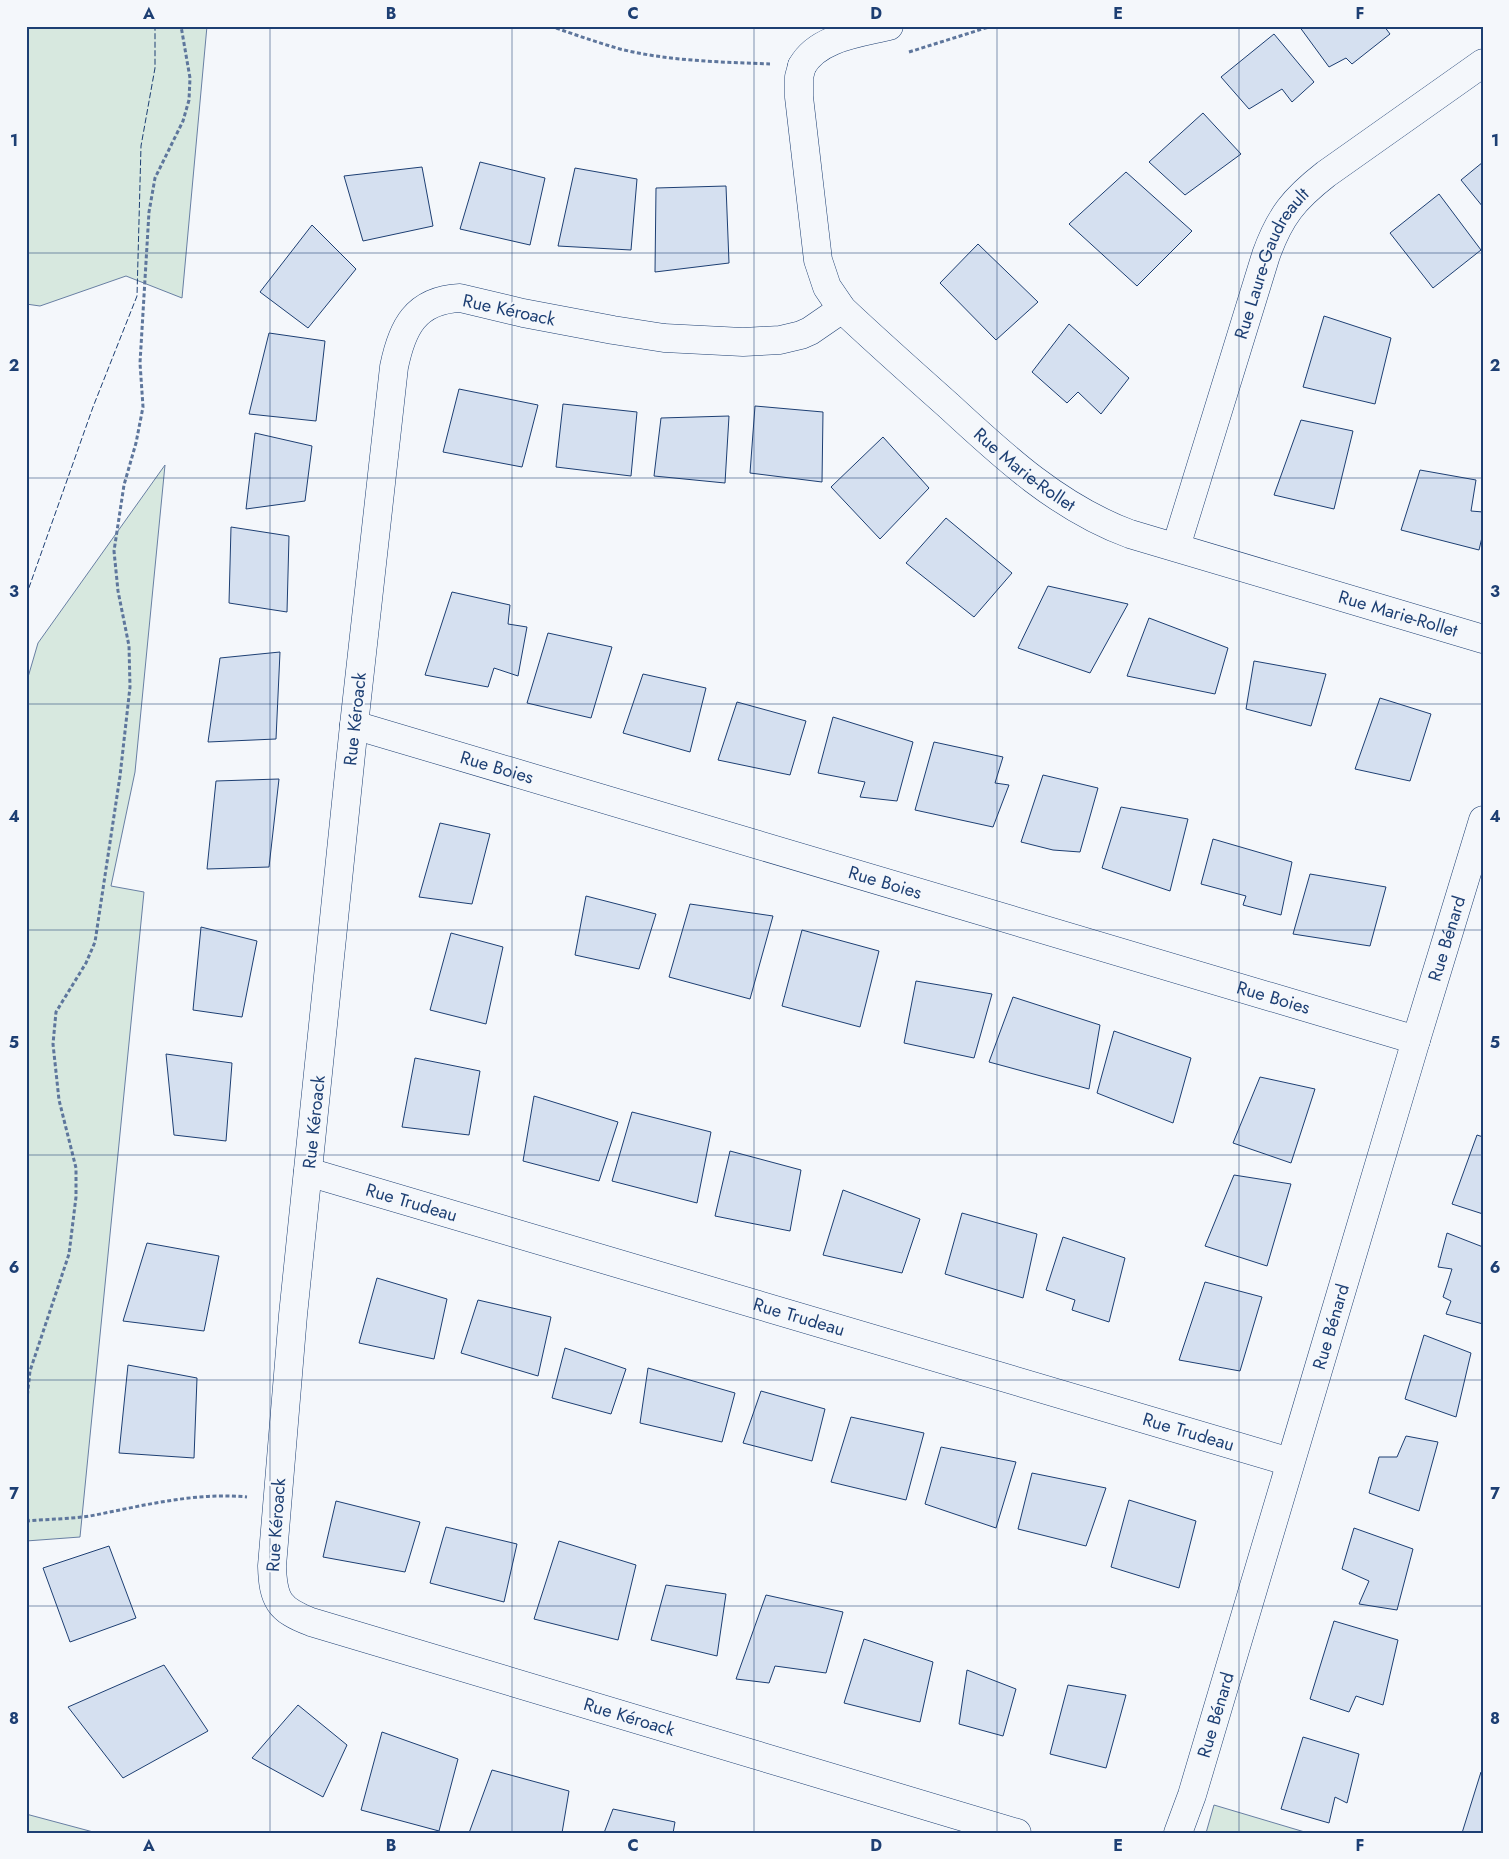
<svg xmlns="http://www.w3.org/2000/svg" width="1509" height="1859" font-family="Jost,sans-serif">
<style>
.green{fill:#d7e8df;stroke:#687fa3}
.building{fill:#d5e0f0;stroke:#1d3f73}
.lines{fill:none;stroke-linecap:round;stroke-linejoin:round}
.minor-casing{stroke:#1d3f73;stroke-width:29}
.tertiary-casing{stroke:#1d3f73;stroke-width:29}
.path{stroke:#5e769c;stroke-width:3;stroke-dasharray:4 2.5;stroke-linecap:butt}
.minor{stroke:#f4f7fb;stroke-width:28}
.tertiary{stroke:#f4f7fb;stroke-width:28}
.fence{stroke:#1d3f73;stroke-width:1;stroke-dasharray:6 2.5;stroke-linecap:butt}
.grid{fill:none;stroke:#1d3f73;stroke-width:1;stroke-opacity:0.55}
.labels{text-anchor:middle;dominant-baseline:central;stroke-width:4;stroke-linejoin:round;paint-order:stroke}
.street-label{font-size:18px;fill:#1d3f73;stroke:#f4f7fb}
.neatline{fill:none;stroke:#1d3f73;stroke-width:2}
.grid-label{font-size:16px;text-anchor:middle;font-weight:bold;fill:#1d3f73}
</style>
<rect width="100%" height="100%" fill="#f4f7fb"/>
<path class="green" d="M26,26h181l-25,272 -56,-22 -86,30 -14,-2z
M165,465l-30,307 -24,114 33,6 -64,645 -54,4v-857l12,-41z
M1214,1805l94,28h-102z
M26,1814l71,19h-71z"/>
<path class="building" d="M1299,26h85l6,8 -38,30 -6,-6 -17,9z
M1274,34l40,48 -22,20 -10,-13 -33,20 -28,-32z
M1203,113l38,41 -56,41 -36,-33z
M480,162l65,16 -15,67 -70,-16z
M1483,162v45l-22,-27z
M422,167l11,59 -70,15 -19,-65z
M575,168l62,11 -6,71 -73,-4z
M1126,172l66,59 -55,55 -68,-62z
M726,186l3,77 -74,9 1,-84z
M1439,194l42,56 -48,38 -43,-55z
M312,225l44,44 -48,59 -48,-36z
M978,244l60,58 -42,38 -56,-57z
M1324,316l67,22 -16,66 -72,-17z
M1069,324l60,54 -28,36 -23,-22 -11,11 -35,-31z
M269,333l56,8 -9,80 -67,-7z
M459,389l79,16 -16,62 -79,-15z
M563,404l74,8 -6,64 -75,-9z
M755,406l68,6 -1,70 -72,-9z
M729,416l-4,67 -71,-7 7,-58z
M1301,420l52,11 -19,78 -60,-14z
M255,433l57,13 -7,55 -59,8z
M883,437l46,51 -49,51 -49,-52z
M1420,470l56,10 -5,31 12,1v21l-4,17 -78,-20z
M946,518l66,55 -38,44 -68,-54z
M231,527l58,9 -2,76 -58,-9z
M1048,586l80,18 -38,69 -72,-25z
M452,592l58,13 -2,19 19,3 -9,49 -24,-8 -6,19 -63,-12z
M1149,618l79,30 -13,46 -88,-18z
M548,633l64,14 -21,71 -64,-15z
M280,652l-4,87 -68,3 12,-84z
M1254,661l72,13 -15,52 -65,-17z
M643,674l63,14 -16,64 -67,-19z
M1380,698l51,16 -21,67 -55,-12z
M737,702l69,19 -16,54 -72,-15z
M833,717l80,25 -16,59 -37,-4 5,-15 -47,-9z
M934,742l69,15 -8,26 14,2 -16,42 -78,-17z
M1043,775l55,13 -18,64 -27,-2 -32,-8z
M279,779l-10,88 -62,2 9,-88z
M1121,807l67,12 -18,72 -68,-23z
M440,823l50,11 -18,70 -53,-7z
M1213,839l79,23 -11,53 -38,-10 3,-9 -45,-12z
M1310,874l76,13 -16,59 -77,-12z
M586,896l70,18 -17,55 -64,-14z
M690,904l83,12 -23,83 -81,-22z
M201,927l56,14 -15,76 -49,-7z
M802,930l77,21 -19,76 -78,-21z
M451,933l52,14 -17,77 -56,-14z
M916,981l76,13 -18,64 -70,-15z
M1013,997l87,28 -11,64 -100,-27z
M1114,1031l77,27 -18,65 -76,-30z
M166,1054l66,9 -6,78 -52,-6z
M415,1058l65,13 -11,64 -67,-8z
M1260,1077l55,12 -24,74 -58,-20z
M534,1096l84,26 -19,59 -76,-20z
M632,1112l79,20 -14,71 -85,-22z
M1477,1135l6,2v77l-31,-10z
M730,1151l71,19 -11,61 -75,-15z
M1234,1175l57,9 -24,82 -62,-20z
M843,1190l77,29 -18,54 -79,-18z
M962,1213l75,21 -14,64 -78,-24z
M1447,1233l36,14v77l-37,-10 5,-13 -8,-4 9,-28 -14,-2z
M1063,1237l62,21 -16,64 -37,-12 3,-10 -29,-10z
M147,1243l72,13 -15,75 -81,-10z
M377,1278l70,21 -13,60 -75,-16z
M1205,1282l57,15 -22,74 -61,-11z
M478,1300l73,17 -13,59 -77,-23z
M1424,1335l47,18 -15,64 -51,-18z
M565,1348l61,21 -15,45 -59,-16z
M128,1365l69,13 -3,80 -75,-5z
M648,1368l87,25 -13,49 -82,-19z
M761,1391l64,18 -13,52 -69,-18z
M851,1417l73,16 -18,67 -75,-18z
M1406,1436l32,6 -19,69 -50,-18 10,-36h18z
M941,1447l75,15 -20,66 -71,-24z
M1032,1473l74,15 -20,58 -68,-17z
M1129,1500l67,21 -17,67 -68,-21z
M336,1501l84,21 -15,50 -82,-15z
M446,1527l71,17 -13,58 -74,-19z
M1354,1528l59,21 -16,61 -38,-6 10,-23 -27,-12z
M559,1541l77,24 -18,75 -84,-21z
M109,1546l27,72 -66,24 -27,-74z
M666,1585l60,9 -9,62 -66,-16z
M766,1595l77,17 -17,61 -51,-7 -6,17 -33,-4z
M1334,1621l64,19 -15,65 -27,-9 -7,16 -39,-13z
M864,1639l69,23 -13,60 -76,-19z
M164,1665l44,66 -85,47 -55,-71z
M967,1670l49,19 -13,47 -44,-12z
M1068,1685l58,10 -20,73 -56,-14z
M298,1705l49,40 -24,52 -71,-39z
M382,1732l76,27 -19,72 -78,-21z
M1303,1737l56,17 -12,49 -12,-6 -6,26 -48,-14z
M492,1770l77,21 -7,42h-93z
M1481,1772h2v61h-21z
M613,1809l62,13 -2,11h-69z"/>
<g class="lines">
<g class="minor-casing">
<g id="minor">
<path id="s1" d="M802,66l-3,11v20l19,163 9,27 15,22c35,33 71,65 107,97 55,51 110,102 181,128l353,105"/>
<path id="s2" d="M842,309l-32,22 -9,4 -21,5 -37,2 -79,-4 -51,-8 -90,-17 -63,-15c-45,2 -58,30 -66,69l-40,358 -61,590 -21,251c1,34 7,44 39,56l706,211"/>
<path id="s3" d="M1176,547l90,-292c14,-39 28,-56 60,-81l157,-111"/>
<path id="s4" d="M354,725l1062,315"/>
<path id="s5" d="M308,1172l982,290"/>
<path id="s6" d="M1178,1833l14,-38 224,-755 67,-220"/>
</g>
</g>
<g class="tertiary-casing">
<path id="tertiary" d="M802,66c16,-29 59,-33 87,-40"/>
</g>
<path class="path" d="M550,26c23,8 46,16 70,23 48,12 100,13 150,15
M909,52l83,-26
M26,1408l4,-37 39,-117 7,-57v-29l-17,-68 -6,-56 3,-32 30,-49 9,-21 25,-166 10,-89 -1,-41 -11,-55 -4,-40 10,-66 12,-42 7,-36 -3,-44 9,-151 6,-34 28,-57 6,-21 1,-22 -9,-52
M26,1506l2,15c21,-2 42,-2 62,-5 52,-10 104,-24 157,-19"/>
<use href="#minor" class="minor"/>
<use href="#tertiary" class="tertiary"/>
<path class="fence" d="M26,596l67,-189 44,-111 4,-150 14,-78v-42"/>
</g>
<path class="grid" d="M270,26v1807M512,26v1807M754,26v1807M997,26v1807M1239,26v1807M26,253h1457M26,478h1457M26,704h1457M26,930h1457M26,1155h1457M26,1380h1457M26,1606h1457"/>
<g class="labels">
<g class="street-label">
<text stroke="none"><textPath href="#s3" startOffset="300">Rue Laure-Gaudreault</textPath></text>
<text transform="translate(509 310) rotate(12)">Rue Kéroack</text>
<text stroke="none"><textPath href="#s1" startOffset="494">Rue Marie-Rollet</textPath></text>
<text stroke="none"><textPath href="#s1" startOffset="898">Rue Marie-Rollet</textPath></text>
<text transform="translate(355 719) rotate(-84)">Rue Kéroack</text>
<text stroke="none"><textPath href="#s4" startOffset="149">Rue Boies</textPath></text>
<text stroke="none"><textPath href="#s4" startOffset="554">Rue Boies</textPath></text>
<text stroke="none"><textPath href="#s6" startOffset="934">Rue Bénard</textPath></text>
<text stroke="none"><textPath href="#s4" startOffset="959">Rue Boies</textPath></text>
<text transform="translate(314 1122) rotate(-84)">Rue Kéroack</text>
<text stroke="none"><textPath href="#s5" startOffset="108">Rue Trudeau</textPath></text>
<text stroke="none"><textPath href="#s5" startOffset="512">Rue Trudeau</textPath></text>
<text stroke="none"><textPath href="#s6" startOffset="529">Rue Bénard</textPath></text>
<text stroke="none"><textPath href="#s5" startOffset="918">Rue Trudeau</textPath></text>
<text transform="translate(276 1525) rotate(-86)">Rue Kéroack</text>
<text stroke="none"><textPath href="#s6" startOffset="124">Rue Bénard</textPath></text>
<text stroke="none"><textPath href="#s2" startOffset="2112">Rue Kéroack</textPath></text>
</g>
</g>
<rect width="1509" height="1859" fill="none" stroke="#f4f7fb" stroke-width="55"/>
<rect x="28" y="28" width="1454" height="1804" class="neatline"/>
<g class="grid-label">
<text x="149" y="19">A</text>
<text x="391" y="19">B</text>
<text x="633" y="19">C</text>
<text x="876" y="19">D</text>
<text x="1118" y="19">E</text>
<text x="1360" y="19">F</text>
<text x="14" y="146">1</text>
<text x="1495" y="146">1</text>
<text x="14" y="371">2</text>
<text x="1495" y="371">2</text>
<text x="14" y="597">3</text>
<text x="1495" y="597">3</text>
<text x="14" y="822">4</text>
<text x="1495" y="822">4</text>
<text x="14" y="1048">5</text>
<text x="1495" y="1048">5</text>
<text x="14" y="1273">6</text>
<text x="1495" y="1273">6</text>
<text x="14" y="1499">7</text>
<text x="1495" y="1499">7</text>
<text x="14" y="1724">8</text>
<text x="1495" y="1724">8</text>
<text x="149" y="1851">A</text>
<text x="391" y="1851">B</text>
<text x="633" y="1851">C</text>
<text x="876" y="1851">D</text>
<text x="1118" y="1851">E</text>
<text x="1360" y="1851">F</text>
</g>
</svg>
